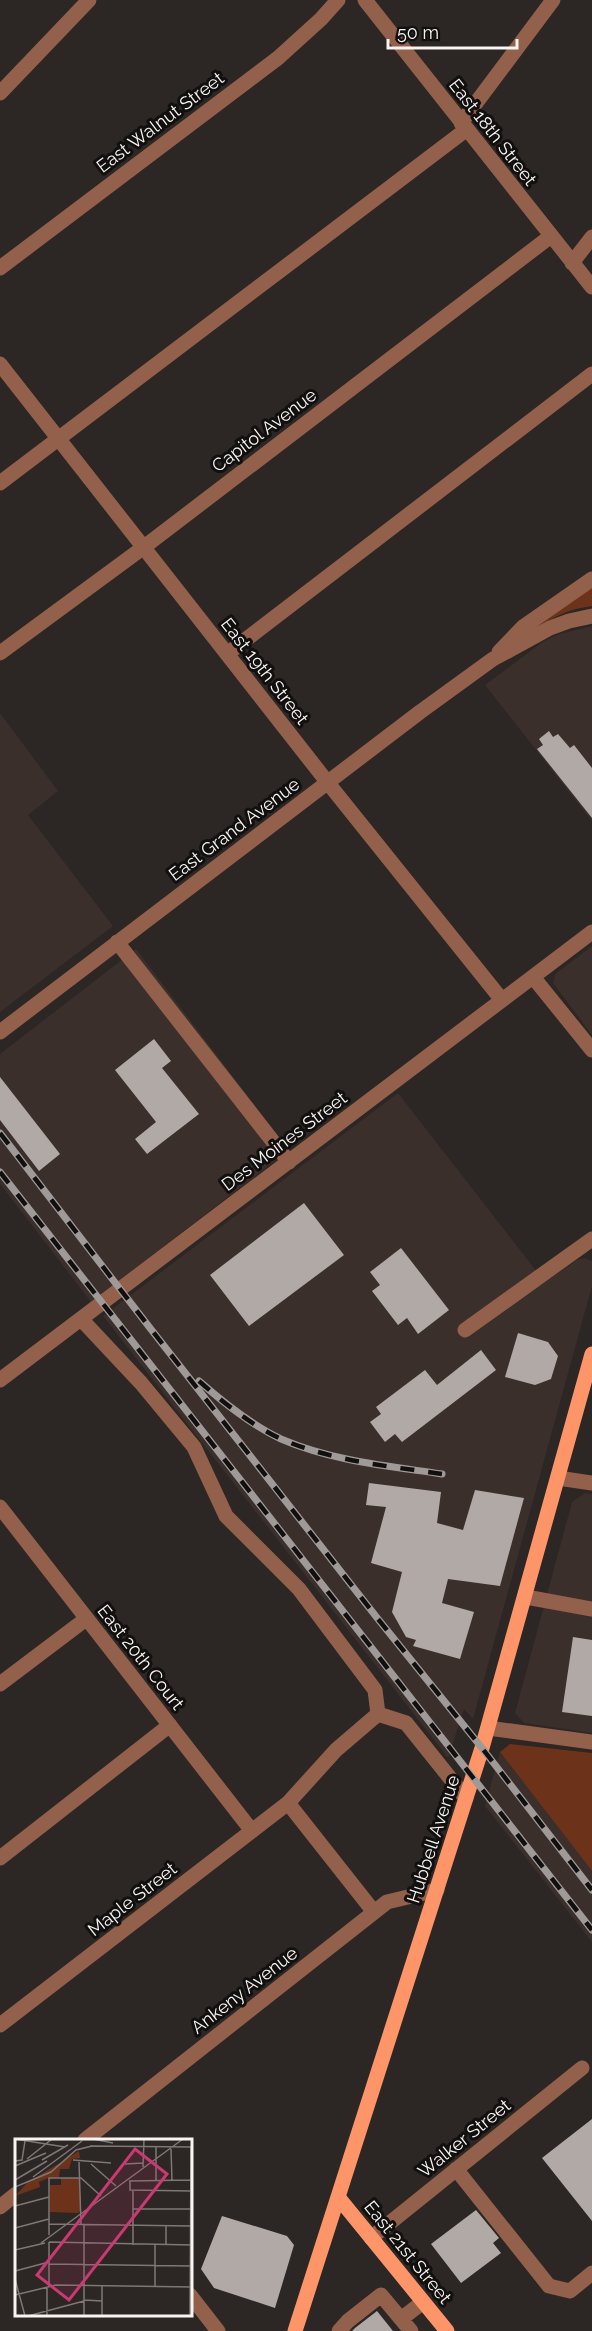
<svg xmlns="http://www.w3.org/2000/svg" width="592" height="2331" font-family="Raleway,sans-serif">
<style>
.built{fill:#3b2f2b}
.green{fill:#6d331a}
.building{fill:#b0a9a6}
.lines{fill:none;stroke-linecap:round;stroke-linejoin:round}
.minor{stroke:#93604b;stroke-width:15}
.major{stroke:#fe9569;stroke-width:15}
.rail-casing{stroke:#9f9a98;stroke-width:7}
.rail{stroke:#12100f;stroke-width:4.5;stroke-dasharray:14;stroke-linecap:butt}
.labels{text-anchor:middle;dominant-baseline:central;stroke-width:6;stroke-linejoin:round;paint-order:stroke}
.street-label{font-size:18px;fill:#f7f4f2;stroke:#12100f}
.inset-road{fill:none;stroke:#7d7876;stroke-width:1.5}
.view{fill:#ca3972;fill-opacity:0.15;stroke:#ca3972;stroke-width:3}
.inset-edge{fill:none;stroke:#f7f4f2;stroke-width:3}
</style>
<rect width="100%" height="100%" fill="#2c2624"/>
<path class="built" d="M592,626v195l-107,-136 59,-44 16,-7z
M0,713l58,78 -30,24 85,111 -113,86z
M592,946v89l-39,-52 2,-8 4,-4z
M136,949l153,201 -198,152 -91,-118v-130z
M398,1093l147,189 32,-22 8,-2 7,3v25l-119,433 -9,-10 -16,49 -345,-442z
M585,1493l7,1v239l-68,-10 -9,-10 57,-211z
M500,1752l92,119v71l-107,-136z"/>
<path class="green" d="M592,587v19c-24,3 -42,12 -61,26l-3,-1z
M510,1744l82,9v118l-92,-119z"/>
<path class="building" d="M549,731l4,6 5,-3 12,14 4,-3 18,23v50l-55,-69 6,-4 -4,-6z
M154,1039l17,22 -9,7 37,46 -52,40 -12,-15 21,-17 -41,-52z
M0,1077l60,77 -21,17 -39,-51z
M304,1203l40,52 -95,71 -39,-51z
M401,1248l48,62 -31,24 -11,-16 -9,7 -26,-34 8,-6 -10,-13z
M518,1333l30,9 10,14 -7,23 -16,6 -30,-8z
M481,1350l15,20 -94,72 -7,-8 -10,8 -15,-20 11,-8 -5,-7 49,-37 12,15z
M369,1483l72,9 -4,31 26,7 12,-40 49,8 -24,88 -52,-7 -6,24 32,9 -14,47 -47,-13 3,-6 -10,-3 -14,-25 10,-40 -31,-9 15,-56 -20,-2z
M573,1637l19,3v76l-30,-4z
M592,2119v102l-50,-63z
M476,2210l23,28 -6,5 8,10 -40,30 -30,-39z
M222,2216l65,20 7,9 -19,63 -61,-20 -13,-19z
M377,2311l16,20h-41l3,-3z"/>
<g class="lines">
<path class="minor" d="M365,0l227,287
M0,93l89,-93
M461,123l92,-123
M572,263l20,-26
M0,268l278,-210 43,-39 17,-19
M0,364l328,419 174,217
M0,483l467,-354
M499,652l24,-25 69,-48
M0,653l144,-106 407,-311
M227,654l365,-280
M117,942l172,220
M533,977l59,73
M0,1032l420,-320 73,-53 57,-31 19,-7 23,-5
M81,1319l60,64 53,64 32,69 73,73 76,101 3,24
M465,1330l127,-91
M0,1380l592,-448
M558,1478l34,5
M0,1507l252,324
M526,1597l66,12
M0,1684l86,-65
M488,1728l104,14
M288,1803l86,109
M0,1858l170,-133
M0,2025l288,-222 48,-53 42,-36 28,9 60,75
M85,2140l302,-238 50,-12
M456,2169l93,117 21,5 22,-18
M0,2207l16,-13
M371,2238l211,-170
M190,2295l28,36
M401,2319l10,12
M339,2331l9,-10 33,-26 20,24 22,-17"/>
<path class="major" d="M338,2197l109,134
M295,2331l187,-583 110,-394"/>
<g class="rail-casing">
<path id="rail" d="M0,1133l150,195 228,291 104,129 110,142
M0,1172l592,758
M199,1381c25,22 52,44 82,58 51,22 107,27 161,35"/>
</g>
<use href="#rail" class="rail"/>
</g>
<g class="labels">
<g class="street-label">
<text transform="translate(160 122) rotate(-37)">East Walnut Street</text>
<text transform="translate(493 132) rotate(52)">East 18th Street</text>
<text transform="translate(264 430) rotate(-37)">Capitol Avenue</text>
<text transform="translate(265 671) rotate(52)">East 19th Street</text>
<text transform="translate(234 829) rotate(-37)">East Grand Avenue</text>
<text transform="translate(284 1141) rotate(-37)">Des Moines Street</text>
<text transform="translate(141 1657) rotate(52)">East 20th Court</text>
<text transform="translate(433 1839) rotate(-72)">Hubbell Avenue</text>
<text transform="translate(132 1899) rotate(-38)">Maple Street</text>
<text transform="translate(244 1990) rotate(-38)">Ankeny Avenue</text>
<text transform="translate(464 2138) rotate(-39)">Walker Street</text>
<text transform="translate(408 2252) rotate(51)">East 21st Street</text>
</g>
</g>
<g transform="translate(15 2139)">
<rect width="177" height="177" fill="#2c2624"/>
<path d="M64,12l1,7 -8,1 -3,10h-9l-1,8 -11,1 -9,4 1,5 -25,9 12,-13zM46,39h18l2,32 -3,3 -28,-1v-27h11z" fill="#6d331a"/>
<path class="inset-road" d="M0,0l50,8M78,0l20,4M75,7l102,1M156,10l1,32M12,20l25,-20M27,21l26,-15M58,21l38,3M0,22l7,-1 3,-19M64,23l2,63M76,25l25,22M110,25l18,-1M0,27l31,-13M128,28l1,-28M18,38l49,-36M0,41l32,-19M114,42l62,-1M115,42v9l61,1M141,42v-35M0,48l36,-15 25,-22 16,-4M118,51v55M0,67l34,-9M118,70h59M34,85l142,2M151,87v19M0,89l34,-9M34,96v-57h32l20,18M34,103l143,3M34,103v44M26,104l142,-104M140,106v41M0,111l30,-7M34,125l142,2M0,132l34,-9M0,140l10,37M87,147v30M0,156l41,-10 136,2M69,161l18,1M13,177l56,-15M32,177v-29M69,177v-91M175,177l1,-170"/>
<path class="view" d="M120,10l32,25 -98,126 -32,-25z"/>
<rect width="177" height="177" class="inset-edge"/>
</g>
<path d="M388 39v9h129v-9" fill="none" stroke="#f7f4f2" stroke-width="3"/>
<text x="397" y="39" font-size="18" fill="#f7f4f2" stroke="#12100f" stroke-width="4.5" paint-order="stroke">50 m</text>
</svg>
